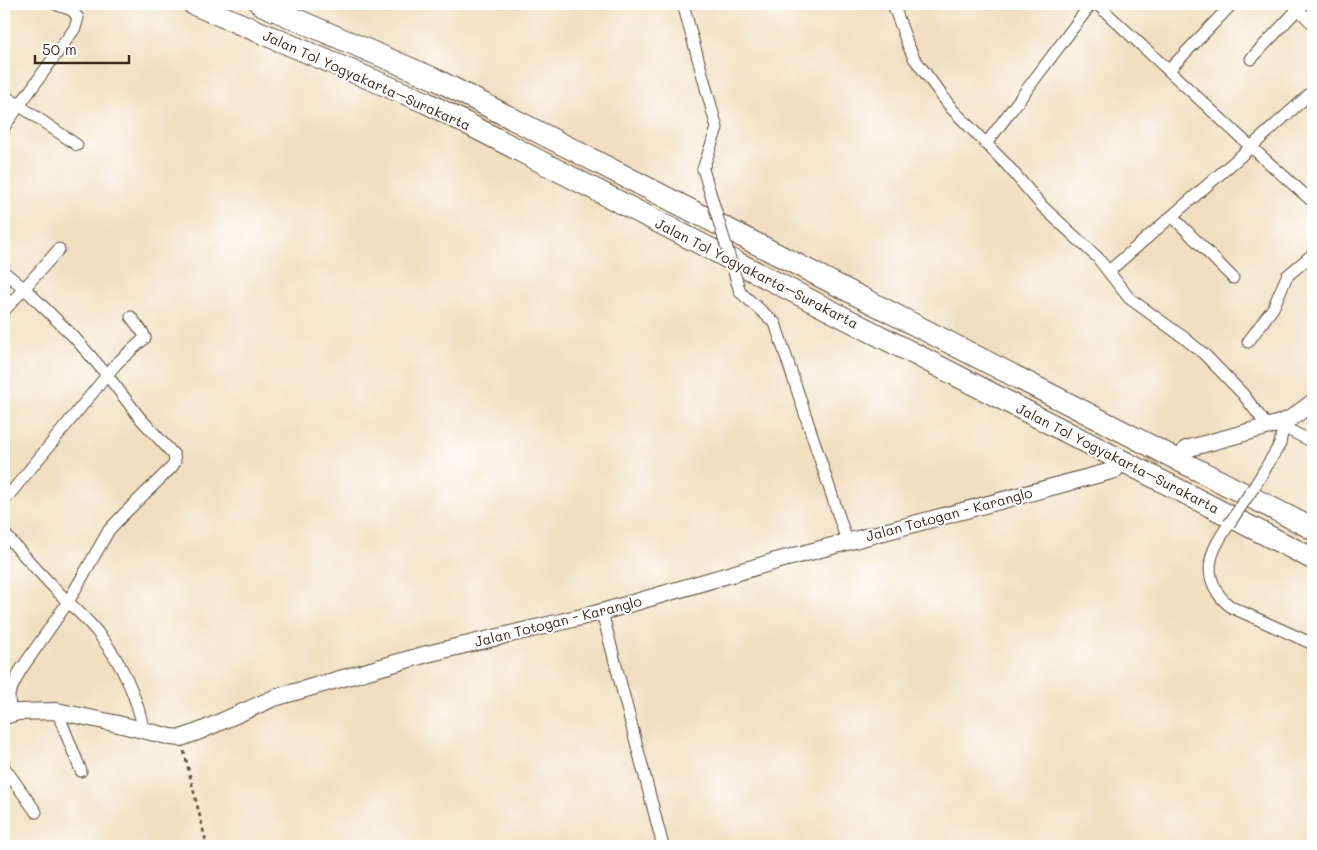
<svg xmlns="http://www.w3.org/2000/svg" width="1317" height="850" font-family="Mali,sans-serif">
<style>
.lines{fill:none;stroke-linecap:round;stroke-linejoin:round}
.secondary-tunnel{stroke:#ccbca0;stroke-width:16;stroke-dasharray:16 8;stroke-linecap:butt}
.minor-casing{stroke:#564536;stroke-width:13}
.secondary-casing{stroke:#564536;stroke-width:18}
.motorway-casing{stroke:#564536;stroke-width:23}
.path{stroke:#564536;stroke-width:2.5;stroke-dasharray:4 4;stroke-linecap:butt}
.minor{stroke:#fff;stroke-width:11}
.secondary{stroke:#fff;stroke-width:16}
.motorway{stroke:#fff;stroke-width:21}
.minor-bridge-casing{stroke:#564536;stroke-width:13;stroke-linecap:butt}
.minor-bridge{stroke:#fff;stroke-width:11}
.labels{text-anchor:middle;dominant-baseline:central;stroke-width:4;stroke-linejoin:round;paint-order:stroke}
.street-label{font-size:14px;fill:#3b2a1e;stroke:#fff}
</style>
<rect width="100%" height="100%" fill="#fff"/>
<filter id="ink" filterUnits="userSpaceOnUse"><feTurbulence type="fractalNoise" baseFrequency=".02" numOctaves="2"/><feDisplacementMap in="SourceGraphic" scale="10" xChannelSelector="R" yChannelSelector="G"/><feConvolveMatrix kernelMatrix="1 2 1 2 8 2 1 2 1" color-interpolation-filters="sRGB"/></filter>
<filter id="wash" filterUnits="userSpaceOnUse"><feTurbulence type="fractalNoise" baseFrequency=".0096" numOctaves="4" result="noise"/><feDisplacementMap in="SourceGraphic" scale="20" xChannelSelector="R" yChannelSelector="G"/><feGaussianBlur stdDeviation="1.12" result="paint"/><feColorMatrix in="noise" values="0 0 0 0 0 0 0 0 0 0 0 0 0 0 0 0 0 1.4 0 .05"/><feComposite in="paint" operator="in"/></filter>
<g filter="url(#wash)">
<rect width="100%" height="100%" fill="#f0e0c1"/>
</g>
<g filter="url(#ink)">
<g class="lines">
<path class="secondary-tunnel" d="M1124,467l49,-14"/>
<g class="minor-casing">
<path id="minor" d="M683,4l34,124 -14,41
M893,4l15,41 6,13 38,51 55,56 36,42 54,50 32,41 54,39 21,17 38,39 26,34
M1097,4l154,143 62,55
M1294,5l19,19
M1251,59l47,-50
M1169,70l63,-66
M4,95l73,50
M4,127l71,-99 3,-10 -6,-8 -17,-6
M986,144l105,-140
M1172,216l61,62
M1109,271l142,-124 62,-56
M4,272l21,17 49,48 33,38 33,43 34,37 1,7 -3,5 -48,47 -15,16 -41,72 -48,69 -11,23 1,19
M740,292l35,31 72,218
M4,311l55,-62
M1248,342l25,-34 14,-32 26,-22
M1277,424l36,18
M1256,484l24,-40 3,-18
M4,501l113,-138 28,-25 -2,-5 -12,-16
M1229,524c-7,11 -16,23 -18,36 -4,18 6,38 22,48l80,36
M4,533c20,23 41,46 63,68 12,11 24,22 34,36 21,27 36,61 43,94
M602,612l61,234
M57,711l24,60
M4,767l32,45"/>
</g>
<g class="secondary-casing">
<path id="secondary" d="M1186,449l91,-25 13,-5 23,-17
M4,716l14,-4 39,-1 61,13 53,13 10,1 19,-7 74,-33 153,-44 175,-42 174,-51 339,-91"/>
</g>
<g class="motorway-casing">
<path id="motorway" d="M193,4l234,99 886,456
M260,4l175,75 878,450"/>
</g>
<path class="path" d="M184,751l23,95"/>
<use href="#minor" class="minor"/>
<use href="#secondary" class="secondary"/>
<use href="#motorway" class="motorway"/>
<g class="minor-bridge-casing">
<path id="minor-bridge" d="M703,169l37,123
M1229,524l27,-40"/>
</g>
<use href="#minor-bridge" class="minor-bridge"/>
</g>
</g>
<g class="labels">
<g class="street-label">
<text transform="translate(367 80) rotate(24)">Jalan Tol Yogyakarta–Surakarta</text>
<text transform="translate(757 273) rotate(27)">Jalan Tol Yogyakarta–Surakarta</text>
<text transform="translate(1118 458) rotate(27)">Jalan Tol Yogyakarta–Surakarta</text>
<text transform="translate(949 514) rotate(-15)">Jalan Totogan - Karanglo</text>
<text transform="translate(558 621) rotate(-14)">Jalan Totogan - Karanglo</text>
</g>
</g>
<rect width="1317" height="850" fill="none" stroke="#fff" stroke-width="20"/>
<path d="M35 55v8h94v-8" fill="none" stroke="#3b2a1e" stroke-width="2.5"/>
<text x="42" y="55" font-size="15" fill="#3b2a1e" stroke="#ffffff" stroke-width="4" paint-order="stroke">50 m</text>
</svg>
